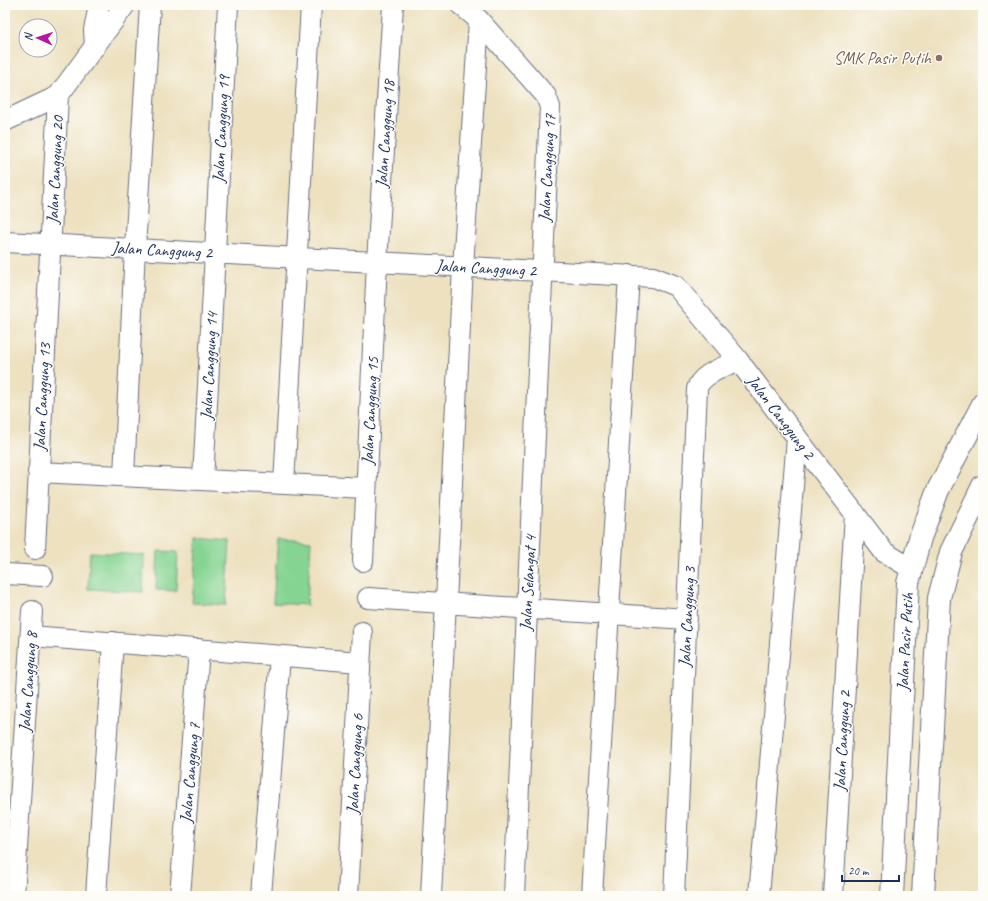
<svg xmlns="http://www.w3.org/2000/svg" width="988" height="901" font-family="Caveat,sans-serif">
<style>
.green{fill:#86d492;stroke:#508278}
.lines{fill:none;stroke-linecap:round;stroke-linejoin:round}
.minor-casing{stroke:#646d80;stroke-width:22}
.major-casing{stroke:#646d80;stroke-width:24}
.minor{stroke:#fff;stroke-width:20}
.major{stroke:#fff;stroke-width:22}
.education-dot{fill:#8d6e63;stroke:#fdfcf7;stroke-width:1.5}
.labels{text-anchor:middle;dominant-baseline:central;stroke-width:3;stroke-linejoin:round;paint-order:stroke}
.education-label{font-size:17px;fill:#785e54;stroke:#fdfcf7;text-anchor:end}
.street-label{font-size:17px;fill:#1b2f5e;stroke:#fdfcf7}
</style>
<rect width="100%" height="100%" fill="#fdfcf7"/>
<filter id="ink" filterUnits="userSpaceOnUse"><feTurbulence type="fractalNoise" baseFrequency=".025" numOctaves="2"/><feDisplacementMap in="SourceGraphic" scale="8" xChannelSelector="R" yChannelSelector="G"/><feConvolveMatrix kernelMatrix="1 2 1 2 8 2 1 2 1" color-interpolation-filters="sRGB"/></filter>
<filter id="wash" filterUnits="userSpaceOnUse"><feTurbulence type="fractalNoise" baseFrequency=".012" numOctaves="4" result="noise"/><feDisplacementMap in="SourceGraphic" scale="16" xChannelSelector="R" yChannelSelector="G"/><feGaussianBlur stdDeviation="0.9" result="paint"/><feColorMatrix in="noise" values="0 0 0 0 0 0 0 0 0 0 0 0 0 0 0 0 0 1.4 0 .05"/><feComposite in="paint" operator="in"/></filter>
<g filter="url(#wash)">
<rect width="100%" height="100%" fill="#ede1c0"/>
<path class="green" d="M197,538l33,3 -4,64 -34,-2z
M278,539l33,2 -4,64 -34,-2z
M158,551l20,1 -2,39 -20,-1z
M90,552l54,3 -1,37 -55,-3z"/>
</g>
<g filter="url(#ink)">
<g class="lines">
<g class="minor-casing">
<path id="minor" d="M461,5l18,15 67,76 4,11 -36,789
M95,47l-1,-17 5,-25
M5,121l53,-25 67,-91
M5,242l648,35 23,9 62,74 146,192 28,17
M38,472l328,16
M124,476l11,-227 15,-244
M203,480l25,-475
M284,483l27,-478
M35,549l23,-453
M363,561l14,-299 16,-257
M5,574l38,2
M368,598l319,21
M31,636l329,26
M14,896l18,-285
M96,896l17,-254
M180,896l19,-247
M261,896l19,-240
M348,896l14,-264
M431,896l32,-629 16,-247
M592,896l37,-621
M674,896l23,-507c3,-15 28,-22 41,-29
M759,896l38,-458
M833,896l22,-383"/>
</g>
<g class="major-casing">
<path id="major" d="M892,896l16,-313 12,-45 18,-48 45,-86
M923,896l16,-298 12,-46 32,-66"/>
</g>
<use href="#minor" class="minor"/>
<use href="#major" class="major"/>
</g>
</g>
<circle class="education-dot" cx="939" cy="58" r="4"/>
<g class="labels">
<g class="education-label">
<text x="931" y="58">SMK Pasir Putih</text>
</g>
<g class="street-label">
<text transform="translate(221 129) rotate(-87)">Jalan Canggung 19</text>
<text transform="translate(385 134) rotate(-86)">Jalan Canggung 18</text>
<text transform="translate(547 168) rotate(-87)">Jalan Canggung 17</text>
<text transform="translate(55 170) rotate(-87)">Jalan Canggung 20</text>
<text transform="translate(162 250) rotate(3)">Jalan Canggung 2</text>
<text transform="translate(486 268) rotate(3)">Jalan Canggung 2</text>
<text transform="translate(209 366) rotate(-87)">Jalan Canggung 14</text>
<text transform="translate(42 397) rotate(-87)">Jalan Canggung 13</text>
<text transform="translate(370 411) rotate(-87)">Jalan Canggung 15</text>
<text transform="translate(781 417) rotate(53)">Jalan Canggung 2</text>
<text transform="translate(528 583) rotate(-87)">Jalan Selangat 4</text>
<text transform="translate(687 617) rotate(-87)">Jalan Canggung 3</text>
<text transform="translate(905 642) rotate(-87)">Jalan Pasir Putih</text>
<text transform="translate(28 682) rotate(-86)">Jalan Canggung 8</text>
<text transform="translate(842 741) rotate(-87)">Jalan Canggung 2</text>
<text transform="translate(355 764) rotate(-87)">Jalan Canggung 6</text>
<text transform="translate(190 773) rotate(-85)">Jalan Canggung 7</text>
</g>
</g>
<rect width="988" height="901" fill="none" stroke="#fdfcf7" stroke-width="20"/>
<g transform="translate(38 38) rotate(273)"><circle r="19" fill="#fdfcf7" stroke="#a3aaba"/>
<path d="M0-3L7 15L0 10L-7 15Z" fill="#b5179e"/>
<text y="-6" font-size="11" font-weight="bold" text-anchor="middle" fill="#1b2f5e">N</text>
</g>
<path d="M842 875v6h57v-6" fill="none" stroke="#1b2f5e" stroke-width="2"/>
<text x="848" y="875" font-size="12" fill="#1b2f5e" stroke="#fdfcf7" stroke-width="3" paint-order="stroke">20 m</text>
</svg>
